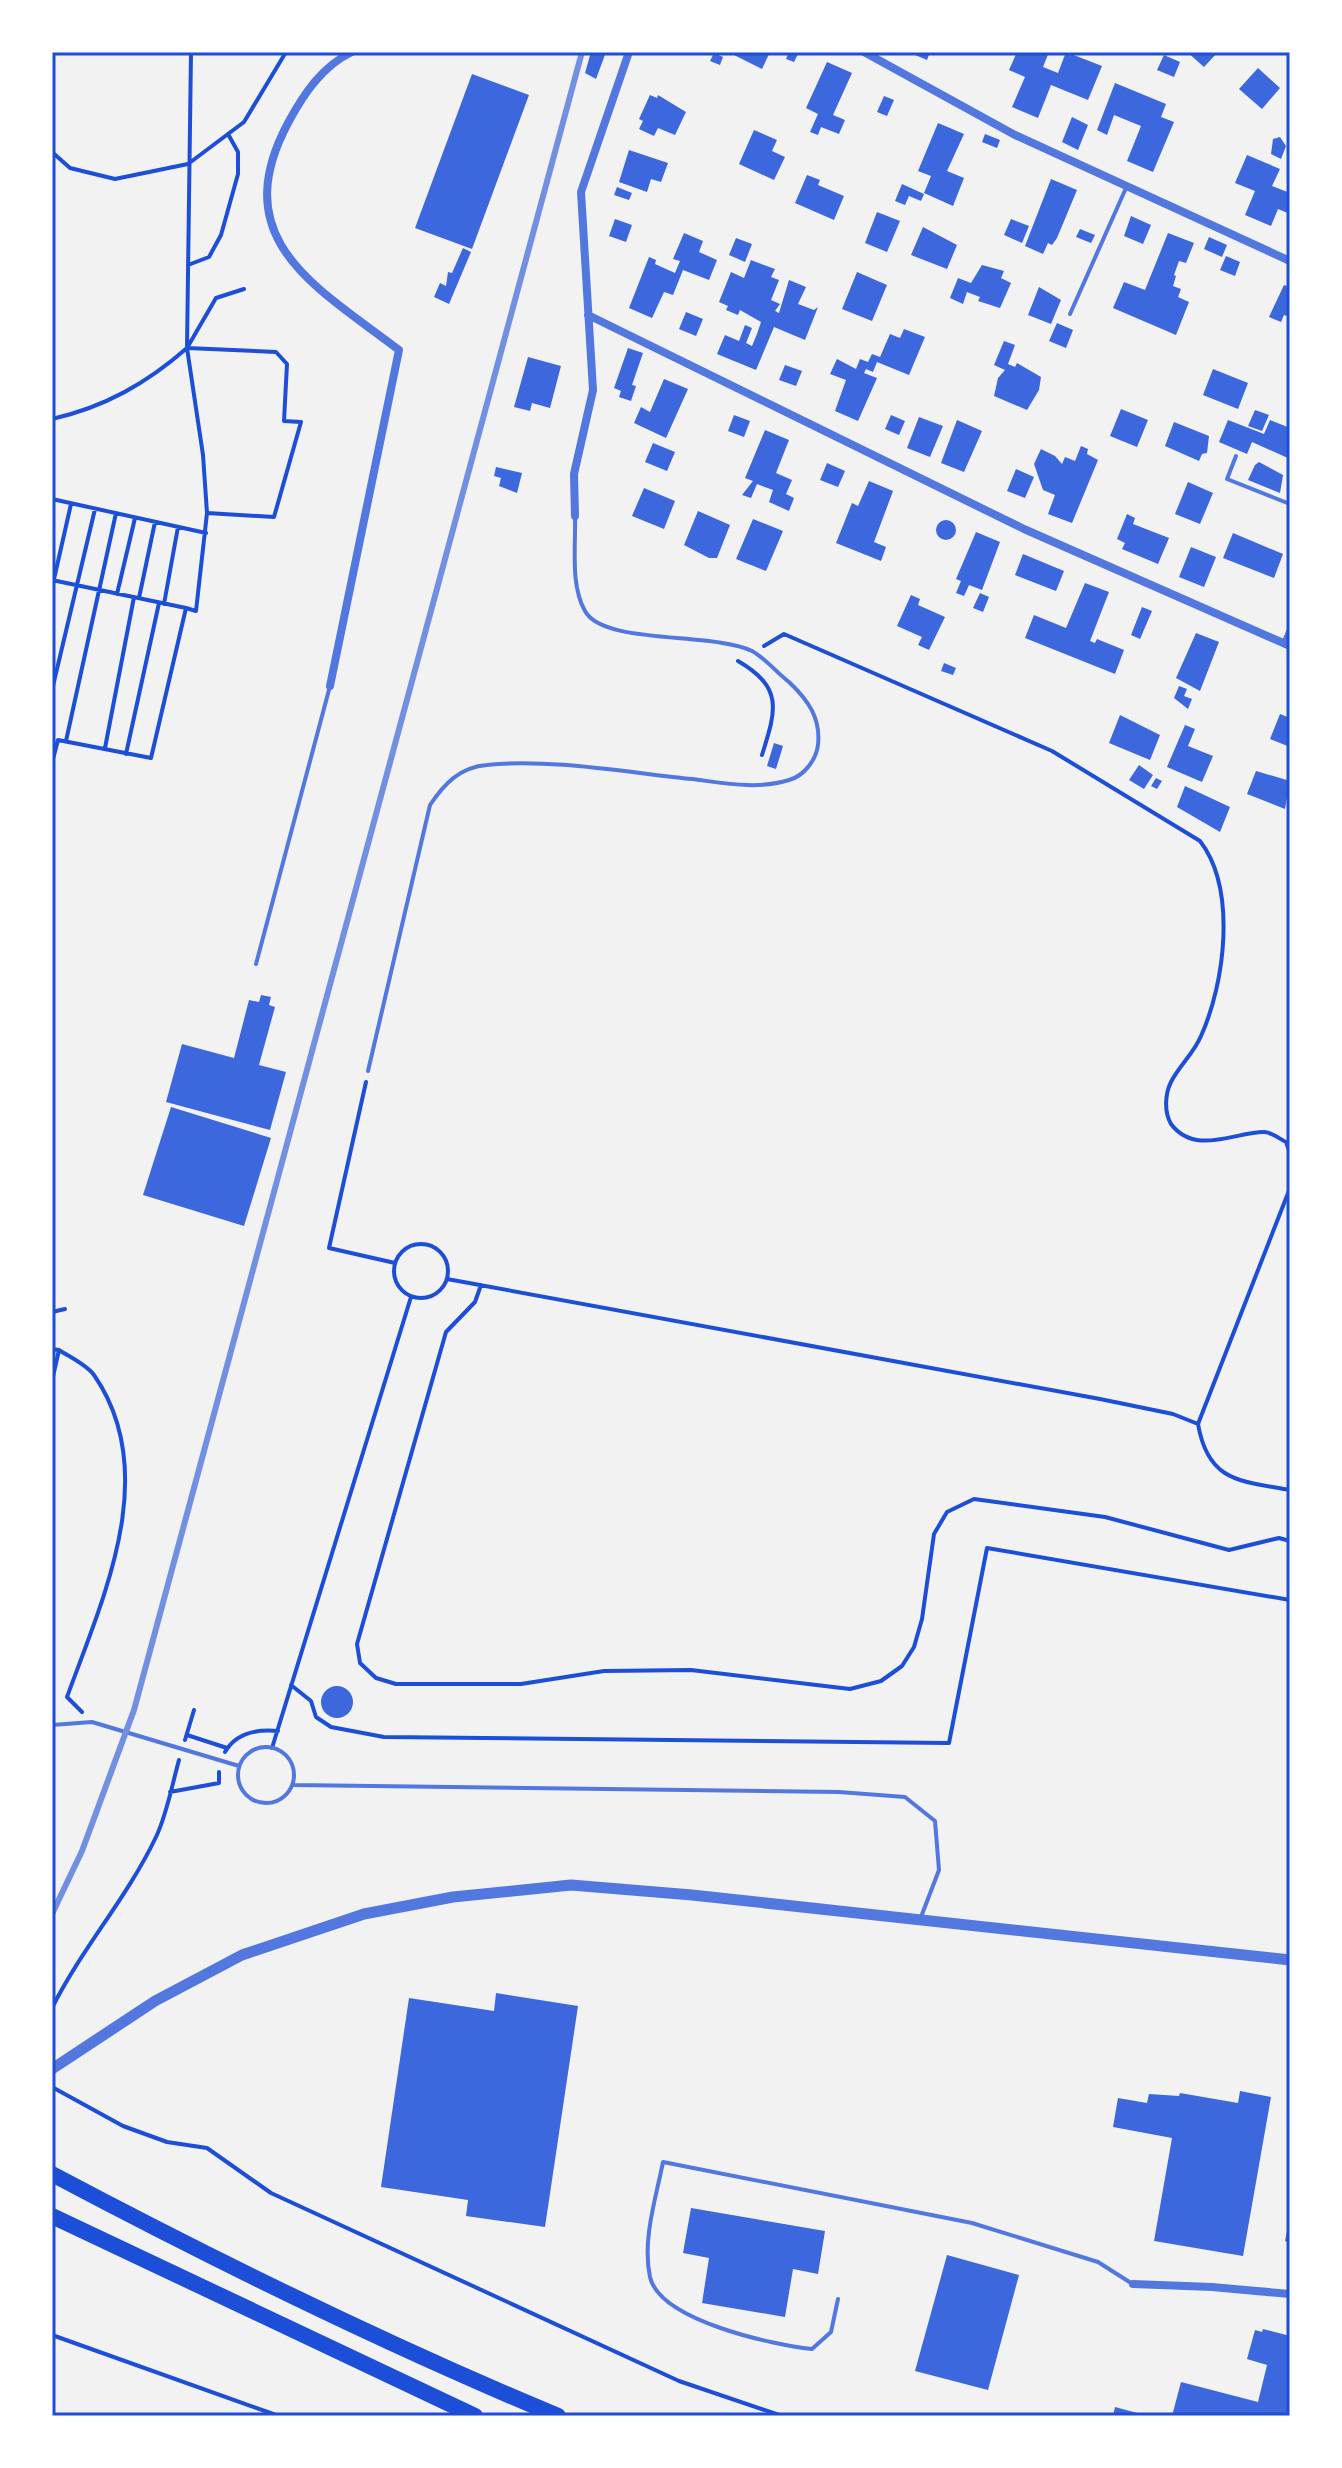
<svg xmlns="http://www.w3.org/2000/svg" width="1342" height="2468" font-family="'Work Sans',sans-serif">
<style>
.building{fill:#3d67dc}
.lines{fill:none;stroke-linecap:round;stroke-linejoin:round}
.path{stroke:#1d4ed8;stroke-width:4}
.service{stroke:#5277de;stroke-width:4}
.minor{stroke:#5277de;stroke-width:8}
.tertiary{stroke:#5277de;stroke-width:11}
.motorway{stroke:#1d4ed8;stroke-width:16}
.rail{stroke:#7290e2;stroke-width:6}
.neatline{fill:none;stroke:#1d4ed8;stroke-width:3}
</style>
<rect width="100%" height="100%" fill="#f2f2f2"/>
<path class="building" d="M591,52h15l-10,27 -11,-6z
M728,52h42l-8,17z
M789,52h10l-5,10 -8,-3z
M908,52h22l-3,8z
M1017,52h32l-6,15 15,6 8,-21 36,14 -14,34 -37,-15 -13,33 -26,-11 13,-30 -16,-7z
M1187,52h31l-14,15z
M714,53l9,4 -3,8 -10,-4z
M1164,55l16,7 -6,15 -17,-7z
M827,62l25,11 -19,42 12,5 -6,14 -18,-7 -3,8 -8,-3 8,-18 -12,-6z
M1258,68l22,20 -18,21 -23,-20z
M472,74l57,21 -57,154 -57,-21z
M1115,83l51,21 -5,13 13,5 -21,50 -26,-11 14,-35 -27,-11 -7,20 -10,-5z
M650,95l7,3 1,-3 28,17 -11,23 -17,-7 -4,8 -15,-7 4,-8 -4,-2z
M884,96l10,4 -7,16 -10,-4z
M1072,117l16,8 -10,25 -16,-8z
M938,123l26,11 -17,37 17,7 -11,28 -29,-13 7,-17 -13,-5z
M754,130l23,10 -5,11 13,6 -11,23 -35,-16z
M985,134l15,6 -3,8 -15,-6z
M1280,137l6,9 -5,13 -10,-5 2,-15z
M629,150l39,13 -7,19 -10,-3 -4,13 -28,-10z
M1247,155l33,14 -8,17 18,7v21l-12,-5 -7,17 -26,-11 10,-24 -20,-8z
M807,175l13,5 -2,5 26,11 -10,24 -39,-17z
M1051,179l26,11 -20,48 -5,7 -4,-2 -5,11 -18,-8z
M902,184l22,10 -3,7 -12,-5 -4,9 -10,-4z
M617,187l15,6 -3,7 -15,-5z
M877,212l23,9 -13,31 -22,-9z
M1131,216l20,9 -8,19 -19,-8z
M615,219l17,6 -6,17 -17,-6z
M1011,219l18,7 -7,17 -18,-8z
M923,227l34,18 -10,24 -36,-14z
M1080,229l15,6 -4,8 -15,-6z
M684,233l19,8 -4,11 18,8 -8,20 -26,-10 -10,25 -9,-3 -12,26 -23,-10 20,-51 7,3 -1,4 20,9 5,-12 -7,-2z
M1168,233l26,10 -8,20 -7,-2 -5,14 2,1 -3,10 8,3 -3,8 11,5 -13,33 -63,-27 11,-26 21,8z
M1209,237l18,8 -5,12 -18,-8z
M736,238l16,6 -7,18 -16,-7z
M463,248l8,4 -22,52 -15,-7 6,-14 6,3 2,-14 4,1z
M1226,256l14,6 -5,14 -15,-6z
M751,260l24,9 -4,8 8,3 -8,20 9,4 -5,7 4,2 10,-33 17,7 -8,17 16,6 4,-3 -13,33 -31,-13 -18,43 -39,-16 8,-19 14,6 6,-16 7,3 -6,15 6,3 5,-12 4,-12 -21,-12 -2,5 -12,-5 2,-4 -9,-4 12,-30 13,6z
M982,265l22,6 -3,7 10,5 -11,25 -22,-7 2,-4 -13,-5 -4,12 -13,-6 8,-20 13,5z
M857,272l30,13 -15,36 -30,-12z
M1284,285l6,2v30l-6,-2 -3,7 -12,-5z
M1039,287l22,13 -10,24 -23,-9z
M686,312l17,7 -7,17 -17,-7z
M1057,323l16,7 -7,18 -17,-7z
M904,329l21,8 -16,38 -32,-13 -4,10 -7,-3 -2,4 13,5 -19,43 -23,-10 11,-31 -16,-6 7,-15 19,10 4,-10 8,3 4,-8 8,3 10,-23 10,4z
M1004,341l11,4 -7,19 7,3 2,-4 24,14 -2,13 -12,20 -33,-14 4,-18 7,-8 -11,-5z
M628,348l15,5 -11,32 4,1 -5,15 -12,-4 2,-6 -7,-3z
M528,357l33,9 -11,42 -18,-5 -2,8 -16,-4z
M785,365l17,6 -6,15 -17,-6z
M1213,369l35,14 -10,26 -35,-14z
M664,379l24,10 -22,49 -32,-15 7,-16 9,5z
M1121,409l27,11 -11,27 -27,-11z
M1255,410l14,5 -7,16 -14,-5z
M734,415l16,6 -6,16 -16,-6z
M891,415l14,6 -6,14 -14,-6z
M919,417l24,9 -13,31 -23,-9z
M957,420l25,11 -18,41 -23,-9z
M1228,420l36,14 6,-14 20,8v31l-38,-17 -5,12 -28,-12z
M1174,422l35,14 -2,17 -5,1 -3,7 -34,-15z
M765,430l24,10 -13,33 16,7 -6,14 8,4 -5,13 -20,-9 4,-12 -16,-6 -6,14 -9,-3 11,-14 -8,-3z
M653,443l22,9 -8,19 -22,-9z
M1081,446l7,3 -1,5 11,6 -26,63 -24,-9 7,-19 -12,-5 -9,-26 7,-15 14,7 7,8 3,-7 10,4z
M1259,462l24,13 -3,18 -32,-13 7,-15z
M827,463l18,8 -7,16 -18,-7z
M496,467l26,6 -5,20 -18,-7 2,-8 -7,-2z
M1016,469l18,8 -9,21 -18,-7z
M869,481l24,10 -19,51 12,5 -5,14 -45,-18 16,-40 6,3z
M1188,482l25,11 -13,31 -25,-10z
M644,488l31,13 -11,28 -32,-13z
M698,511l32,14 -13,33h-8l-25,-13z
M1127,514l8,4 -2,6 36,14 -11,26 -36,-15 3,-6 -8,-4z
M753,519l30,12 -17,40 -30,-12z
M936 530a10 10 0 1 1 20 0a10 10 0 1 1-20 0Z
M976,532l24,10 -18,48 -13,-5 -5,11 -8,-3 5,-12 -5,-2z
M1233,533l50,21 -9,24 -51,-20z
M1191,547l25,10 -12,30 -25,-10z
M1023,554l41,17 -8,20 -41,-16z
M1085,583l24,9 -19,49 5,2 2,-4 27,11 -9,24 -90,-36 9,-23 32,13z
M980,593l9,4 -6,15 -10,-4z
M911,595l9,4 -2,6 27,12 -16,33 -11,-5 4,-8 -25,-11z
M1142,607l10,4 -12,28 -9,-4z
M1196,633l23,9 -19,49 -24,-13z
M944,663l12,5 -3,7 -12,-4z
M1179,686l8,3 -3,7 8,3 -4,10 -14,-11z
M1280,714l10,4v29l-20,-8z
M1120,715l40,20 -10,25 -41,-17z
M1185,725l10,4 -7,17 25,10 -11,26 -35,-15z
M774,743l9,3 -7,23 -9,-3z
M1139,765l14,10 -9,14 -15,-9z
M1256,771l34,10 -5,28 -38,-15z
M1156,778l6,3 -5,8 -6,-3z
M1185,786l45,21 -10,25 -43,-25z
M261,995l10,2 -2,8 6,2 -16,58 27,7 -16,58 -104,-28 16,-58 52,14 15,-58 10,2z
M171,1107l100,31 -27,88 -101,-31z
M321 1702a16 16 0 1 1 32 0a16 16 0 1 1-32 0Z
M496,1993l82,13 -33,221 -79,-11 2,-16 -87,-13 28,-189 85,13z
M1240,2091l31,6 -28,159 -89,-15 18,-103 -59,-11 5,-29 29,5 2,-9 30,2 1,-3 58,10z
M691,2208l134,23 -7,43 -25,-5 -8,48 -83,-14 7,-45 -26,-5z
M1289,2221h1v22l-5,-2z
M947,2255l72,20 -31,115 -73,-19z
M1263,2329l27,7v80h-118l9,-34 77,20 9,-37 -20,-6 8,-29 7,2z
M1115,2407l30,8v1h-32z"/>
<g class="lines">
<path class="path" d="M52,152l18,16 45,11 73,-15 56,-42 42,-70
M188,265l21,-8 12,-22 17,-61v-22l-10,-18
M52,419c53,-12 95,-36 135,-71l4,-296
M52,499l154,34
M207,513l67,4 27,-95 -17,-1 3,-57 -11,-12 -89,-4 29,-50 28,-9
M52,580l134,28
M52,588l19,-84
M117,594l18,-76
M139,598l16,-76
M164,604l14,-77
M764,646l20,-12 268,117 148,90c37,48 25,142 1,195 -7,17 -22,30 -30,46 -6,12 -7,30 0,42 24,32 64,8 93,8 7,0 16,7 22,10l4,11
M738,661c46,27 38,49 24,94
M52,690l43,-181
M66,741l50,-228
M105,748l29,-151
M126,754l33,-151
M52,763l6,-23 93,18 35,-150 10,3 11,-98 -4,-58 -16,-107
M366,1082l-37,166 66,15
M1290,1188l-92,236c10,58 42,57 92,66
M394 1271a27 27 0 1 1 54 0a27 27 0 1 1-54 0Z
M447,1279l653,120 73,15 25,10
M481,1285l-6,17 -29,30 -89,312 3,19 16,15 20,6h125l83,-13 87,-1 159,19 31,-8 21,-15 12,-19 8,-28 12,-85 13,-22 27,-13 131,18 124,33 50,-12 11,3
M52,1312l13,-3
M52,1349l7,1 -7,31
M59,1350c11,7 28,15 35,25 68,98 9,223 -27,322l15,15
M291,1685l20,16 5,16 15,10 53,10 565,6 38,-195 303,52
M187,1735l40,13
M185,1740l9,-30
M272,1748l139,-451
M225,1752c11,-19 32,-23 53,-21
M170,1792l49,-9v-11
M52,2008c30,-60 75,-110 104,-171 11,-23 16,-52 23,-77
M52,2087l71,39 44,16 40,6 64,45 408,188 103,35
M52,2335l227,81"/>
<path class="service" d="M1070,314l56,-126
M1236,456l-9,23 63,25
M256,964l74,-278
M368,1071l62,-266c14,-21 30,-38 57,-40 61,-7 144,8 205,14 32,4 65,11 97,1 15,-4 27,-20 29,-35 3,-27 -10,-45 -29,-63 -12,-9 -24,-24 -37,-31 -38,-19 -149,-6 -167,-40 -15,-26 -9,-66 -10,-95
M52,1725l40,-3 147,44
M238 1775a28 28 0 1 1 56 0a28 28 0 1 1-56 0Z
M294,1785l545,7 66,5 30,24 4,49 -18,47
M838,2299l-7,33 -19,17c-38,-4 -152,-28 -162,-72 -8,-37 6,-79 13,-115l309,61 126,39 33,21"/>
<path class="minor" d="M864,52l151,83 275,126
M588,315l436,214 266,117
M575,516l-1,-42 19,-84 -12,-198 48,-140
M1285,644l5,-12
M330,686l69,-336c-82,-63 -174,-109 -111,-227 15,-28 34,-57 64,-71
M1133,2284l79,3 78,7"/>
<path class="tertiary" d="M52,2069l103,-68 87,-46 122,-41 89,-17 118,-12 121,10 598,65"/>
<path class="motorway" d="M52,2174c166,88 333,170 506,242
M52,2216l423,200"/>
<path class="rail" d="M52,1914l30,-63 52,-141 448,-1658"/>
</g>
<rect width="1342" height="2468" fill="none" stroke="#ffffff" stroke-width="108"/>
<rect x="54" y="54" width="1234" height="2360" class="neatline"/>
</svg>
